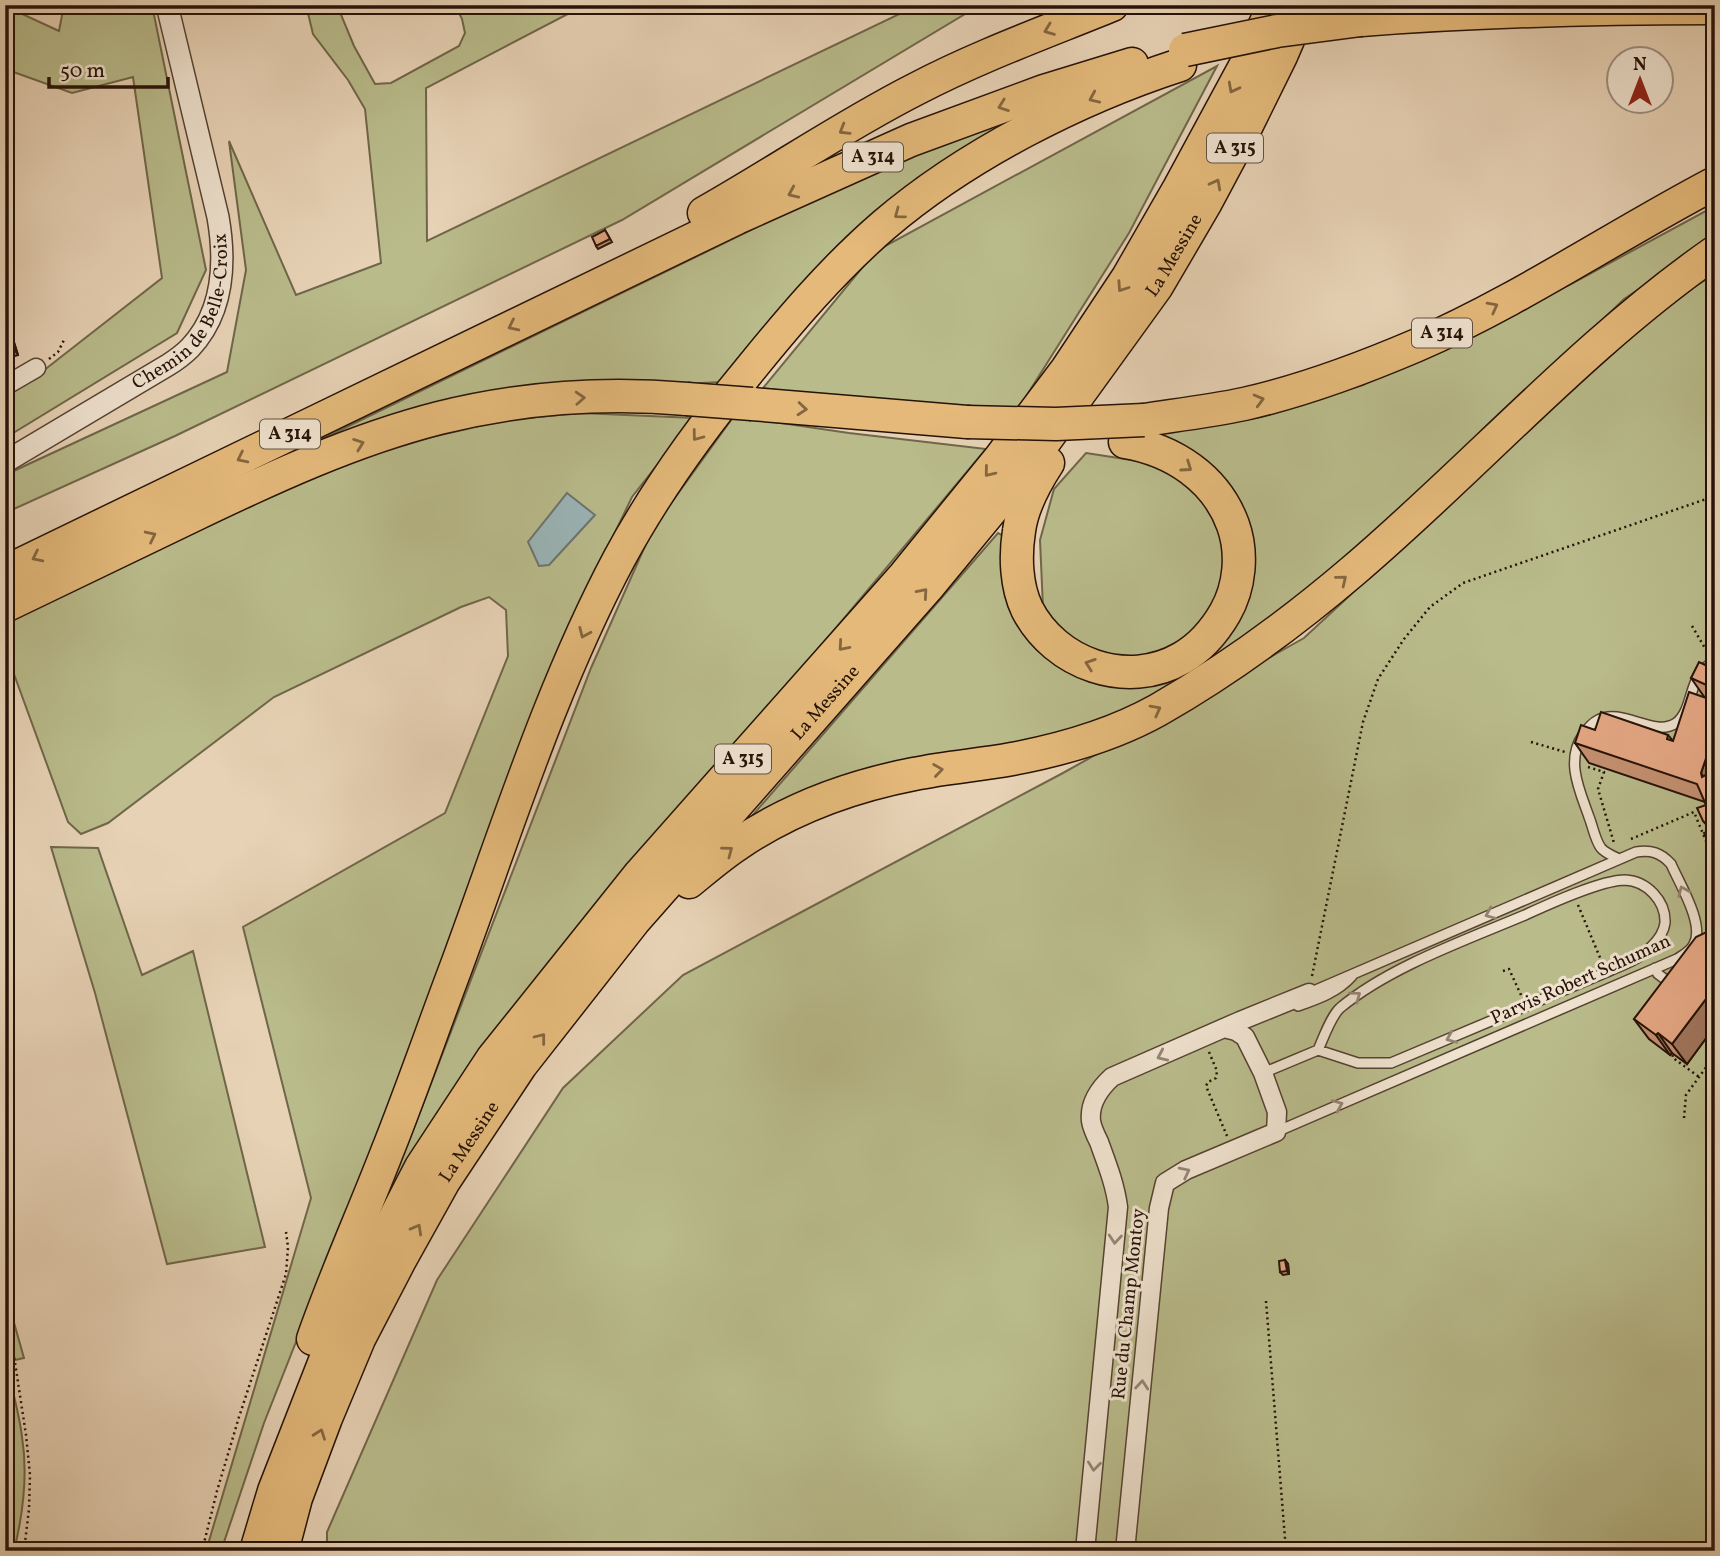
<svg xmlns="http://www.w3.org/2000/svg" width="1720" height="1556" font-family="Vollkorn,serif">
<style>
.green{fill:#b9bb8b;stroke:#706649;stroke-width:2}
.water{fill:#9ab5b7;stroke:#6c7471;stroke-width:2}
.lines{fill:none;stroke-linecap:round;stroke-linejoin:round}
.service-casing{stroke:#564232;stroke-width:12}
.minor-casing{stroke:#564232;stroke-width:21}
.tertiary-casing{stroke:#564232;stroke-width:24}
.motorway-casing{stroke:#261207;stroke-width:35}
.path{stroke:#261207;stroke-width:2.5;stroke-dasharray:2 3.5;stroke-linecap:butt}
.service{stroke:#efe2cf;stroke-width:9}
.minor{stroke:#efe2cf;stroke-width:18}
.tertiary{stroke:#efe2cf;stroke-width:21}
.motorway{stroke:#e4b97a;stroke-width:32}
.motorway-bridge-casing{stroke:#261207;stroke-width:35;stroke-linecap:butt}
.motorway-bridge{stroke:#e4b97a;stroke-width:32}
.wall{fill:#c49071;stroke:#261207;stroke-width:2}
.shaded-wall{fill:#a0755c;stroke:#261207;stroke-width:2}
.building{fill:#e4a783;stroke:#261207;stroke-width:2}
.oneway{stroke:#856640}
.oneway2{stroke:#958475}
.labels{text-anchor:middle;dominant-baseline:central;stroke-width:6;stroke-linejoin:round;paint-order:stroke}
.shield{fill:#efe2cf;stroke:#625043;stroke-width:2}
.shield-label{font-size:18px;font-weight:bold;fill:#261207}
.street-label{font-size:19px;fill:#261207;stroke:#efe2cf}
</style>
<rect width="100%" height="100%" fill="#e7d2b5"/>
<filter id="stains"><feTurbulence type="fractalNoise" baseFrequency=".00286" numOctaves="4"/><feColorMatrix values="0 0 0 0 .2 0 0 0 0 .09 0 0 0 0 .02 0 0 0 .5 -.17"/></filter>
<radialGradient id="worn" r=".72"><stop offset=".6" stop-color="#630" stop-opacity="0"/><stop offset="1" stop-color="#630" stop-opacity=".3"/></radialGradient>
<path class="green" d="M64,5h88l54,265 -29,63 -172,105v-46l38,-21 119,-93 -29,-201 -61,16 -67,-24v-63l54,25z
M306,5h31l17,41 21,38 16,-1 68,-37 6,-13 -3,-14 -7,-14h130l-159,83 1,153 491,-236h62l-358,215 -447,216 -170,77v-38l222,-103 19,-102 -17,-129 67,154 85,-32 -16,-154 -17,-29 -35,-46z
M1217,66l-88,167 -114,181 -84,-3 -168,-23 113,-137z
M1047,106l-130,72 -196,204 -176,9 -270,71 593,-289 90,-38z
M1715,206v33l-91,60 -242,235 -107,87 -138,88 -399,123 260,-299 13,7 18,88 129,51 92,-124 -105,-120 111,-18 107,-32 208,-101z
M1715,274v1277h-1388v-19l110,-252 126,-192 120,-113 380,-202 241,-135 356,-330z
M580,413l114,5 -62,79 -46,96 -238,617 -84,213 -43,128h-15l105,-353 -68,-271 202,-114 63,-157 -2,-46 -17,-13 -28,10 -187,90 -166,126 -27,11 -13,-12 -57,-156 -6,2v-46l293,-145 134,-40 73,-17z
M734,416l115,17 137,16 -510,608 -91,146 206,-535 62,-140z
M1086,453l65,10 42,22 24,27 13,36 -3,31 -35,59 -26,16 -59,7 -49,-28 -15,-25 -3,-68 14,-51z
M51,847l47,1 44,127 51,-24 72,296 -98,17 -72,-271z
M5,1291l19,67 -18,4c5,25 13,49 16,75 6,37 1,77 -8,114h-9z"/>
<path class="water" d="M567,493l28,22 -46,50 -10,1 -11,-24z"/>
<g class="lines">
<g class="service-casing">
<path id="service" d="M1619,859c-6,-3 -14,-6 -18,-11 -6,-8 -8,-21 -12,-31 -9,-26 -24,-56 -6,-82 4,-6 9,-12 15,-15 24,-13 56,18 78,3 14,-10 14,-35 23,-48 4,-6 10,-11 16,-14
M1655,968l3,6 16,12
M1298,1006c20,-7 40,-14 54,-30
M1263,1073l55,-23 40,13h33l216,-91c15,-7 34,-13 45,-26 6,-6 12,-15 13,-23 1,-22 -18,-42 -40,-43 -24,0 -76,24 -100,35 -59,25 -136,52 -185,93 -9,8 -17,31 -22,42
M1276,1132l401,-173c6,-4 14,-8 17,-15 11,-20 -15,-61 -23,-80 -11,-12 -20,-14 -35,-12l-327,141"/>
</g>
<g class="minor-casing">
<path id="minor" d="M5,386l31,-18
M1085,1551l33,-344c-3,-23 -11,-43 -19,-65 -3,-6 -7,-14 -8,-21 -2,-18 9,-33 21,-44l128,-56 69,-28
M1125,1551l34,-343 6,-25 21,-13 90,-38 1,-20 -14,-39 -18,-36 -9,-6 -12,-3"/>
</g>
<g class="tertiary-casing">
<g id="tertiary">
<path id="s1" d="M5,462l163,-97c8,-5 16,-11 22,-17 34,-36 36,-85 28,-131l-51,-212"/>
</g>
</g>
<g class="motorway-casing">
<g id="motorway">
<path d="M1361,20c117,-9 236,-12 354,-12"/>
<path d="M704,213c71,-40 139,-87 212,-124 63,-33 130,-57 196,-84"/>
<path d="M752,404l215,18"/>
<path d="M1144,420c33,-5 67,-9 100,-16 58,-13 117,-35 171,-58 104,-45 199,-110 300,-163"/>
<path d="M1048,463c-13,20 -26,44 -29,68 -4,25 -3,55 8,78 28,55 100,81 155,49 19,-11 32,-26 43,-45 15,-26 18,-60 8,-88 -17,-47 -60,-75 -108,-83"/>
<path d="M5,572l732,-354 174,-78 133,-49 88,-27"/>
<path d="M5,606c62,-30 125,-60 187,-90 79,-38 161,-76 247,-98 80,-20 165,-26 248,-19"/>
<path d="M689,882c16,-13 32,-27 49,-38 53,-36 114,-58 176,-70 33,-7 66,-9 98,-15 48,-9 103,-25 146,-49 70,-40 134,-87 196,-140 122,-104 229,-226 361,-318"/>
<path d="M313,1339c22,-63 50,-125 74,-187 24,-60 45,-121 68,-182 51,-138 95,-281 164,-411 36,-67 80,-128 128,-186 42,-52 86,-104 137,-148 82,-70 194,-127 296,-160"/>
<path d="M256,1551l18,-60 63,-161 84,-163 71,-108 148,-185 264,-298 96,-118 67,-89 61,-92 50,-87 73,-135 23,-50"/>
<path id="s2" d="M282,1551l14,-53 30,-80 33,-79 41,-79 44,-79 77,-116 113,-144 293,-333 94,-114 136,-188 48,-82 40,-75 36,-73 22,-51"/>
</g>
</g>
<path class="path" d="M49,359l9,-7 6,-12
M1692,626l14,24
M1531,742l34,10
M1588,767l16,5 -6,17 16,54
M1631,839l63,-27 21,51
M1578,905l23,55
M1503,971l6,-2 12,26
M1312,976l51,-254 15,-43 26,-40 26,-32 33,-24 252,-87
M1209,1052l8,19 -1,7 -8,4 -2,4 21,50
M1673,1055l-1,2 27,20
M1684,1118l2,-23 29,-40
M1266,1301l20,250
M5,1309l9,47 12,79 4,40 -1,34 -5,42
M202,1551l15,-60 22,-74 47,-143 2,-27 -2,-15"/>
<use href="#service" class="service"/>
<use href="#minor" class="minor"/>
<use href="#tertiary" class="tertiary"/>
<use href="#motorway" class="motorway"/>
<g class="motorway-bridge-casing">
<path id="motorway-bridge" d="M1185,50l92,-19 84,-11
M687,399l65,5
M967,422l89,2 88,-4"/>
</g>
<use href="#motorway-bridge" class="motorway-bridge"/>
</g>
<path class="wall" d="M605,230l7,12 -14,7 -2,-3z
M5,326l7,10 6,19 -13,4z
M1715,649v209l-4,-28 -8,-9 3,-16 -1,-3 -116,-39 -14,-20 20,-13 73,5 5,6 32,-43 -14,-20 14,-13z
M1715,928v98l-28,38 -15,-11 -2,2 -21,-16 -15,-20z
M1285,1260l3,4 1,10 -6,1 -3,-3z"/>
<path class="shaded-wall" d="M5,326l7,10 6,19 -7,-10z
M1715,732v63l-14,-22z
M1715,987v39l-28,38 -15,-20z
M1658,1033l14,20 -2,2 -14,-20z
M1285,1260l3,4 1,10 -2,-3z"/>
<path class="building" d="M605,230l5,9 -14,7 -4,-9z
M5,326l6,19 -6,2z
M1713,648l2,1v40l-24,-11 8,-16 6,3z
M1689,692l26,9v31l-14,41 1,4 13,-7v56l-18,-42 -122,-41 6,-18 14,5 6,-18 67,23 -1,4 6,2z
M1706,805l9,21v2l-3,1 -9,-8 -6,-13z
M1715,828v30l-11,-25z
M1715,928v59l-43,57 -14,-11 -2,2 -22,-16 62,-82z
M1285,1260l2,11 -7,1 -1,-11z"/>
<defs><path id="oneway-chevron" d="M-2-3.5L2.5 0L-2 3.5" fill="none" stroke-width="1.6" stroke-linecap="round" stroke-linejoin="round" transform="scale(1.75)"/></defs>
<g class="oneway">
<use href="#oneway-chevron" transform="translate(1049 30) rotate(159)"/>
<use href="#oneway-chevron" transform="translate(1233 88) rotate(118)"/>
<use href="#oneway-chevron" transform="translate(1094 98) rotate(156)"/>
<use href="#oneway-chevron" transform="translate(1003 106) rotate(160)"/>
<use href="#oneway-chevron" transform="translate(844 130) rotate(149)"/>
<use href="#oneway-chevron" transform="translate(1216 184) rotate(-62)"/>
<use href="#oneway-chevron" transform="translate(793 193) rotate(156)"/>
<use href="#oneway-chevron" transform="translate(899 214) rotate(143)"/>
<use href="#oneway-chevron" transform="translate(1122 287) rotate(124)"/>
<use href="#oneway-chevron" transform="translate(1493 307) rotate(-28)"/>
<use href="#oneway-chevron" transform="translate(513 326) rotate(154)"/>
<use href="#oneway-chevron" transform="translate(580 398) rotate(-3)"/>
<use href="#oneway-chevron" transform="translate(1259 400) rotate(-15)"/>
<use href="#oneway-chevron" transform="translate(802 409) rotate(5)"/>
<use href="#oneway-chevron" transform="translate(697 436) rotate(127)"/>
<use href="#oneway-chevron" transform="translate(359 444) rotate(-20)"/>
<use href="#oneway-chevron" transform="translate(242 458) rotate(154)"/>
<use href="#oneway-chevron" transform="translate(1187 467) rotate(35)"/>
<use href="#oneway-chevron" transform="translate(989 472) rotate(129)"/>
<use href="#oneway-chevron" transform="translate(151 536) rotate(-26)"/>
<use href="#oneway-chevron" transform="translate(37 557) rotate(154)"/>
<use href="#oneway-chevron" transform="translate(1342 580) rotate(-39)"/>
<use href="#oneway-chevron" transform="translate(923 593) rotate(-49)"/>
<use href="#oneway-chevron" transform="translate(584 633) rotate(114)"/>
<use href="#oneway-chevron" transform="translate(843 646) rotate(131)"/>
<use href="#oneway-chevron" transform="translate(1090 664) rotate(-161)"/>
<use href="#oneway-chevron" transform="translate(1156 710) rotate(-28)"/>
<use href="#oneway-chevron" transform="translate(938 770) rotate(-8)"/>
<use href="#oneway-chevron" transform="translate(728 851) rotate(-37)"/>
<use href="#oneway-chevron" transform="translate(541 1038) rotate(-52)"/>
<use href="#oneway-chevron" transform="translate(417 1229) rotate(-61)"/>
<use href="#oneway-chevron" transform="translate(320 1434) rotate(-70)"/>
</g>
<g class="oneway2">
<use href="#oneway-chevron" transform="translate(1683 891) rotate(-114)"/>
<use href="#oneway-chevron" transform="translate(1490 914) rotate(157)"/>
<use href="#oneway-chevron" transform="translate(1356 996) rotate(-36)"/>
<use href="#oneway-chevron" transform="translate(1451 1038) rotate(157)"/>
<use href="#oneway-chevron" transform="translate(1162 1056) rotate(156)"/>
<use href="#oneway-chevron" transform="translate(1338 1105) rotate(-23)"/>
<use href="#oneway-chevron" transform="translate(1185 1172) rotate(-27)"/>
<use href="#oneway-chevron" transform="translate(1115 1239) rotate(95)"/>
<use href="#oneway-chevron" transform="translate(1142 1385) rotate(-85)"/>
<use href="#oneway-chevron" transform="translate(1094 1466) rotate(96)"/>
</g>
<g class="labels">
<g class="shield">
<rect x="1207" y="133.5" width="56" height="29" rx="5"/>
<rect x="843" y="142.5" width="60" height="29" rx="5"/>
<rect x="1412" y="318.5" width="60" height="29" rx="5"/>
<rect x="260" y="419.5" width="60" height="29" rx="5"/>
<rect x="715" y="744.5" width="56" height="29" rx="5"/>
</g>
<g class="shield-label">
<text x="1235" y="148">A 315</text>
<text x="873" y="157">A 314</text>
<text x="1442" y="333">A 314</text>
<text x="290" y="434">A 314</text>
<text x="743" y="759">A 315</text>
</g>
<g class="street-label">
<text stroke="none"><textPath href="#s2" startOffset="1586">La Messine</textPath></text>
<text stroke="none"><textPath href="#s1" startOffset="245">Chemin de Belle-Croix</textPath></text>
<text stroke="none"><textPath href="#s2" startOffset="1018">La Messine</textPath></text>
<text transform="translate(1581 980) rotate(-24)">Parvis Robert Schuman</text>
<text stroke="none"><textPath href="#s2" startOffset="452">La Messine</textPath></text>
<text transform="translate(1129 1304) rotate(-84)">Rue du Champ Montoy</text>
</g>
</g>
<rect width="1720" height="1556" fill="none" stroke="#e7d2b5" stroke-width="28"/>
<rect x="7" y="7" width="1706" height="1542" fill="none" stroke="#261207" stroke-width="3.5"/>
<rect x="14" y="14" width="1692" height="1528" fill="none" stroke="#261207" stroke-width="2"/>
<g transform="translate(1640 80)"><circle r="33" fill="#efe2cf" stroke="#9f8f7f" stroke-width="2"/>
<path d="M0-5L12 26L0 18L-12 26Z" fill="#8f2418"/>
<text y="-10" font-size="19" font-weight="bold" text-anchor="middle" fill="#261207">N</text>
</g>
<path d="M49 77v10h119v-10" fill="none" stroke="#261207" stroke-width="3.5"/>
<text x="60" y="77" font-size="21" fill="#261207" stroke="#efe2cf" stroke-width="5" paint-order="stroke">50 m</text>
<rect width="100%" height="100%" filter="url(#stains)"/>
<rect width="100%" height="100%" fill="url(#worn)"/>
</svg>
